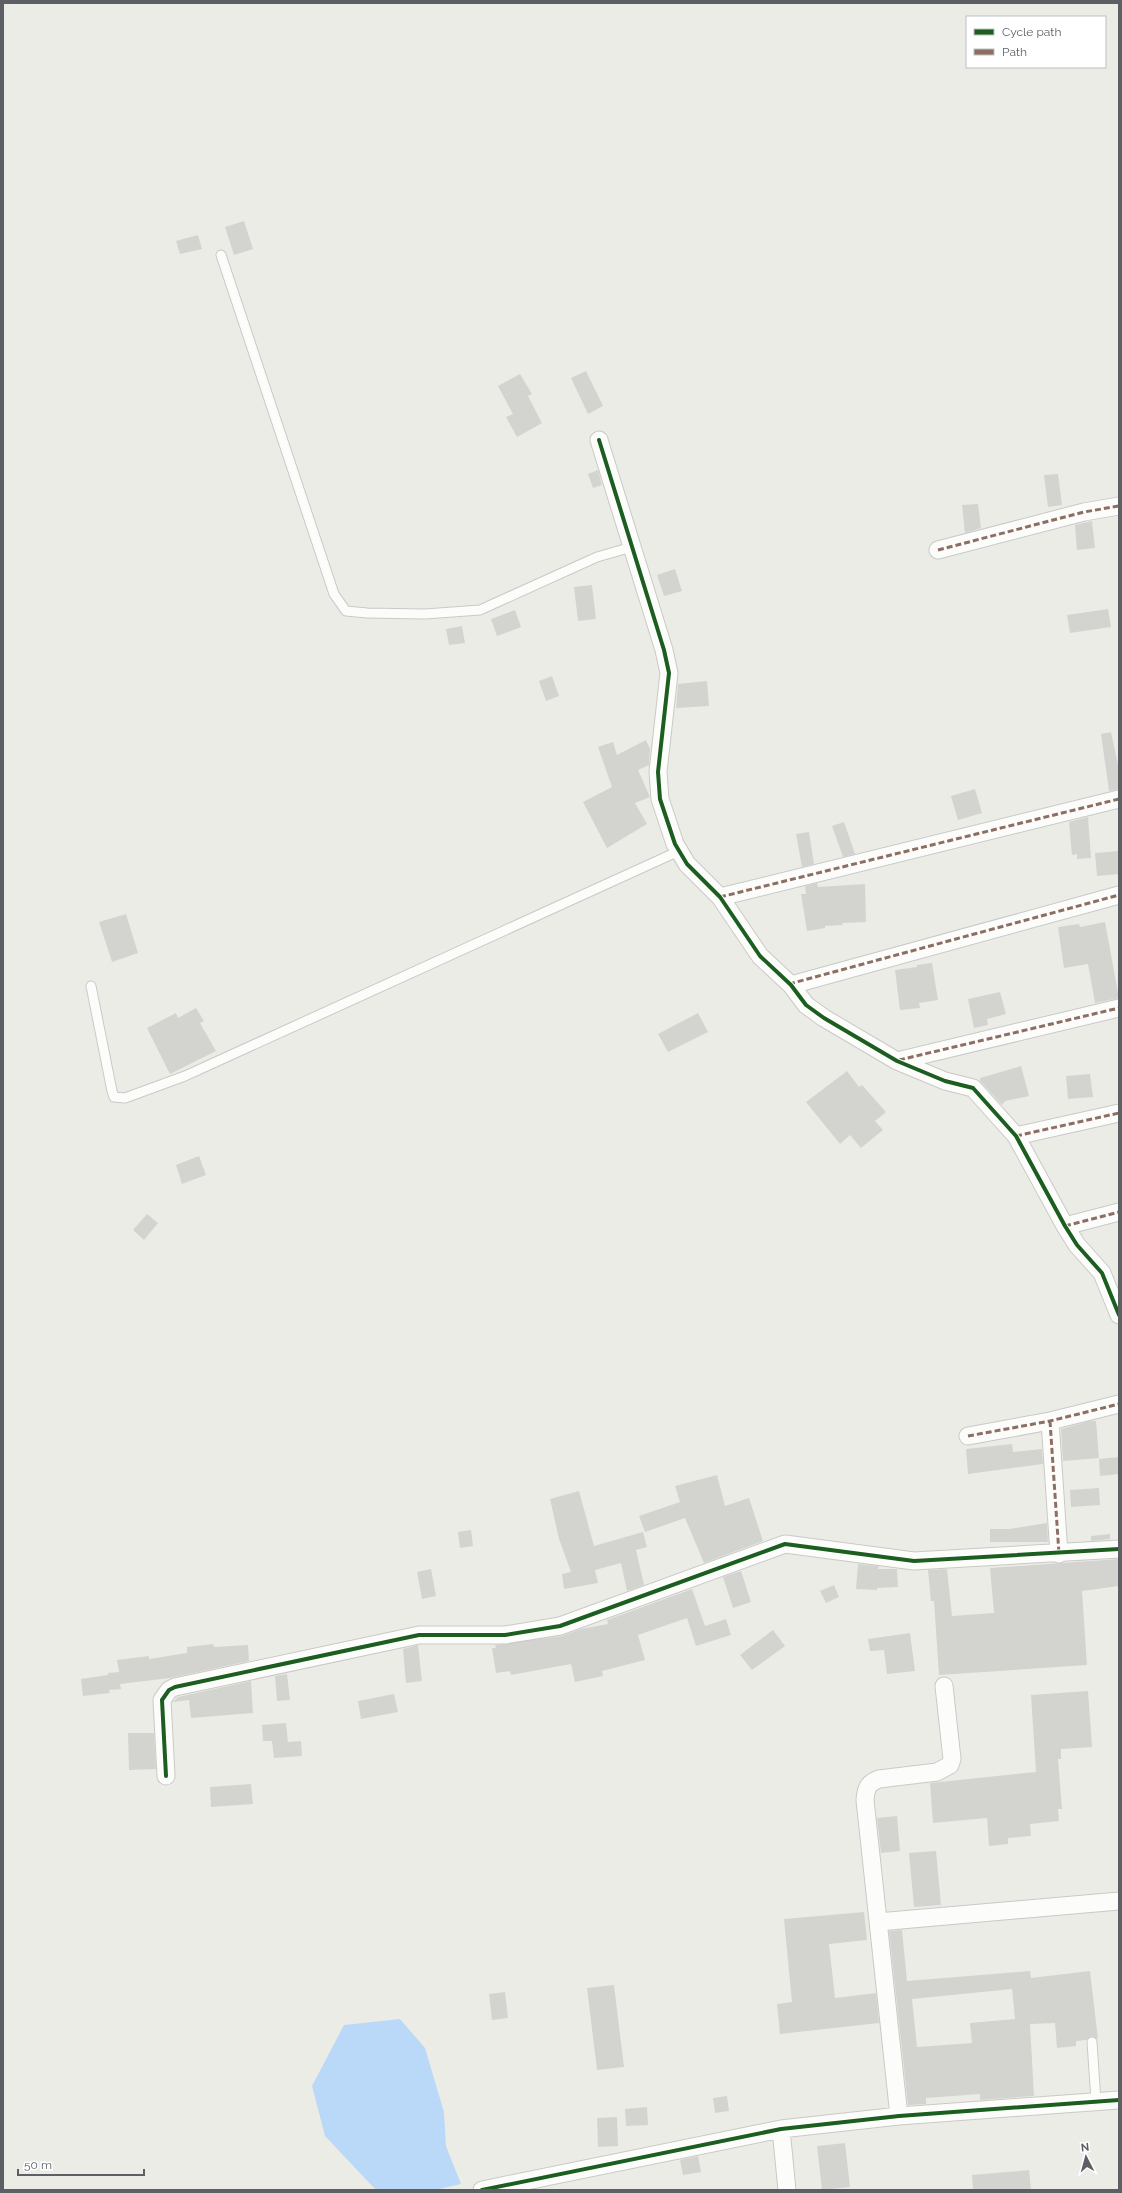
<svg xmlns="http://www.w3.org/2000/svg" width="1122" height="2193" font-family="Raleway,sans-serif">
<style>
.water{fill:#bad9f8}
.building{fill:#d3d3d0;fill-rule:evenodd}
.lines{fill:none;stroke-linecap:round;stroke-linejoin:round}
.service-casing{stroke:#c9c9c7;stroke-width:11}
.minor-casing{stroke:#c9c9c7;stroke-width:19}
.service{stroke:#fcfcfb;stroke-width:9}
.minor{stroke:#fcfcfb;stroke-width:17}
.quiet{stroke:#8d6e63;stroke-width:3;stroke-dasharray:6 3;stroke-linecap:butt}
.cycleway-casing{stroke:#fff;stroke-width:6}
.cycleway{stroke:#1b5e20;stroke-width:4}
</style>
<rect width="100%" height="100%" fill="#ecece7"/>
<path class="water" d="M400,2019l25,29 19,64 2,34 15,38 -26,6h-59l-51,-54 -13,-50 32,-61z"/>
<path class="building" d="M244,221l9,28 -19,6 -9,-28z
M198,235l4,14 -22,5 -4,-13z
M586,371l17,35 -15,8 -17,-36z
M520,374l12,20 -4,2 14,27 -25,14 -11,-20 7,-3 -15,-28z
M598,470l4,15 -9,3 -5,-14z
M1058,474l4,31 -14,2 -4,-32z
M978,504l3,24 -16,5 -3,-28z
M1092,521l3,27 -18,2 -2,-25z
M675,569l7,22 -18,5 -7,-21z
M592,585l4,34 -18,2 -4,-34z
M1108,609l3,18 -41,6 -3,-18z
M515,610l6,17 -24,9 -6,-17z
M462,626l3,17 -16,2 -3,-16z
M552,676l7,20 -13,5 -7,-20z
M707,681l2,25 -33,2 2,-24z
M1111,732l8,37v20l-10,2 -8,-57z
M646,740l4,9 -1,16 -11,5 12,27 -15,6 12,21 -40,24 -24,-46 29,-15 -14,-40 15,-5 4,13z
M975,789l7,24 -24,7 -7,-24z
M1088,817l3,41 -14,1v-5l-5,1 -3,-33z
M844,822l11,32 -12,3 -11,-31z
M809,832l5,32 -12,3 -6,-33z
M1119,851v23l-22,2 -2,-23z
M817,883l1,4 47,-3 1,38 -24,1 1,2 -18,1v2l-18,3 -6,-37h5l-1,-8z
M126,914l12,39 -26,9 -13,-40z
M1105,922l14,76 -24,5 -7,-39 -24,4 -6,-41 21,-3 1,3z
M932,963l6,37 -19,3 1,5 -20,2 -5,-40 22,-3v-2z
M1000,992l6,22 -19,5 1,6 -14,3 -6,-29z
M196,1008l8,13 -4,2 16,28 -46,23 -23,-46 29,-15 2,5z
M698,1013l10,19 -40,20 -10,-18z
M1021,1066l8,30 -24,5 -3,4 -22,-24v-3z
M847,1071l12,16 3,-2 24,27 -11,9 8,9 -22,18 -11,-13 -10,9 -34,-42z
M1090,1074l3,23 -25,2 -2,-23z
M199,1156l7,19 -24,9 -6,-19z
M147,1214l11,9 -14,17 -11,-10z
M1090,1421h6l3,37 -36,3 -2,-32z
M1012,1444l1,8 29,-3 1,15 -75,10 -2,-25z
M1119,1457v17l-19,2 -1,-17z
M717,1475l8,31 24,-8 14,43 -59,22 -19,-45 -40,14 -6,-16 41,-14 -5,-16z
M1099,1488l1,17 -29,2 -1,-17z
M579,1491l15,55 49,-14 4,15 -11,3 8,35 -17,6 -6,-28 -26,7 3,13 -34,6 -2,-15 9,-2 -12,-33 -9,-40z
M1047,1523l1,19h-58v-13h19z
M471,1530l2,16 -13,2 -2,-16z
M1110,1534v5l-19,2v-5z
M1119,1559v27l-37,5 5,74 -148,10 -5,-74h-3l-3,-31 19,-1 5,47 42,-3 -4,-45z
M858,1564l21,2 -1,3h19l1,18 -21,1v2l-21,-1z
M431,1569l5,27 -14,3 -5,-27z
M741,1571l10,31 -18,6 -10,-31z
M834,1585l5,12 -13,6 -6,-12z
M692,1589l13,37 21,-7 5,16 -35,11 -9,-28 -49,17 7,25 -43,11 1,5 -28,6 -4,-18 -60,11 -1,-4 -14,2 -4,-25h4l-1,-3 67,-9 19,-7 27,-5 -1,-4z
M773,1630l12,16 -33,24 -12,-15z
M910,1633l5,38 -28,3 -3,-24 -14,1 -2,-12z
M213,1644l1,3 34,-2 1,16 -79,17 -50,6 1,5 -12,1 1,3 -27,3 -2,-17 27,-4v-2l11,-1 -2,-12 32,-4v3l38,-6v-6z
M418,1645l4,36 -16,2 -3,-34z
M287,1674l3,26 -13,1 -2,-25z
M251,1681l2,32 -62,5 -2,-18 -16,2 5,-5z
M1088,1691l4,56 -31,2v10h-3l4,50h-4l1,12 -29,3 1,12 -23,2v6l-19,2 -2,-28 -54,5 -3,-40 106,-11 -5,-77z
M394,1694l4,18 -37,7 -3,-18z
M286,1723l2,19 13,-1 1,15 -28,2 -2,-17h-9l-1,-16z
M128,1733h26l2,36 -27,1z
M251,1784l2,20 -42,3 -1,-20z
M897,1816l3,35 -19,2 -4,-35z
M936,1851l5,54 -27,2 -5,-54z
M864,1912l3,28 -38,4 6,54 41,-5 3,30 -99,11 -3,-30 15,-2 -8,-83z
M902,1930l5,51 123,-10 1,7 59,-7 8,68 -7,-3 -5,4 -10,1v5l-19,2 -2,-25 -25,1 4,72 -54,4v-6l-54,4v6l-18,1 -19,-174zM1012,1989l3,30 -45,4 2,20 -55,4 -5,-48z
M614,1985l10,82 -27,3 -10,-82z
M505,1992l3,26 -16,2 -3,-26z
M727,2096l2,15 -14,2 -2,-15z
M647,2107l1,18 -22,1 -1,-17z
M617,2117l1,29 -20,1 -1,-29z
M845,2143l5,44 -28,3 -5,-44z
M698,2156l3,16 -18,3 -3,-15z
M1029,2170l2,20h-58l-1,-15z"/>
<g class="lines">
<g class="service-casing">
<path id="service" d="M221,255l113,339 12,17 21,2 58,1 55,-4 117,-53 35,-10
M91,986l21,105 2,6 11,1 60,-22 494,-225
M1092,2042l4,59"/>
</g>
<g class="minor-casing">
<path id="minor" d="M599,440l65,210 5,23 -11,99 2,27 15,45 12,20 33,33 40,59 31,29 15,20 18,13 73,43 48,20 28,7 43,48 49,90 12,19 25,28 17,42
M938,550l146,-38 35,-6
M720,897l399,-98
M791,985l328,-90
M897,1061l222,-53
M1016,1136l103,-23
M1065,1226l54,-14
M1050,1421l9,133
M968,1436l82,-15 69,-17
M166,1776l-4,-76 7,-10 6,-3 244,-52h86l55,-9 225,-82 129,17 205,-12
M878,1922l241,-21
M899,2116l-34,-316c1,-12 3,-17 14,-21l58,-7 13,-7 2,-6 -8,-73
M781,2129l6,61
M482,2190l299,-61 118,-13 220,-16"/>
</g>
<use href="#service" class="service"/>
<use href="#minor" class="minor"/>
<path class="quiet" d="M938,550l146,-38 35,-6
M720,897l399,-98
M789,984l330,-89
M899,1060l220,-52
M1016,1136l103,-23
M1065,1226l54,-14
M1050,1421l9,133
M968,1436l82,-15 69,-17"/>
<g class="cycleway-casing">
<path id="cycleway" d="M599,440l65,210 5,23 -11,99 2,27 15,45 12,20 33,33 40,59 31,29 15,20 18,13 73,43 48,20 28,7 43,48 49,90 12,19 25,28 17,42
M166,1776l-4,-76 7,-10 6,-3 244,-52h86l55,-9 225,-82 129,17 205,-12
M482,2190l299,-61 118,-13 220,-16"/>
</g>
<use href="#cycleway" class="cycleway"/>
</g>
<rect width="1122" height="2193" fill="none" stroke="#5c6065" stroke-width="8"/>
<rect x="966" y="16" width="140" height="52" fill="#ffffff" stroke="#bebfc1"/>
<rect x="974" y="29" width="20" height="6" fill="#1b5e20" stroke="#bebfc1"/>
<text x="1002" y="36" font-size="12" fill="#5c6065">Cycle path</text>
<rect x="974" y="49" width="20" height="6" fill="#8d6e63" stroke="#bebfc1"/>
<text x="1002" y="56" font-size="12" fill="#5c6065">Path</text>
<g transform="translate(1086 2157) rotate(354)" stroke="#ffffff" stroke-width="3" paint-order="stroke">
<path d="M0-3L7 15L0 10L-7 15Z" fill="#5c6065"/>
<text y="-6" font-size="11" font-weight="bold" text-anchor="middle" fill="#5c6065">N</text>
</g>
<path d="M18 2169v6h126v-6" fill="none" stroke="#5c6065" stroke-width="2"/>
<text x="24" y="2169" font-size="12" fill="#5c6065" stroke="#ffffff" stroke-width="3" paint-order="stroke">50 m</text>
</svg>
